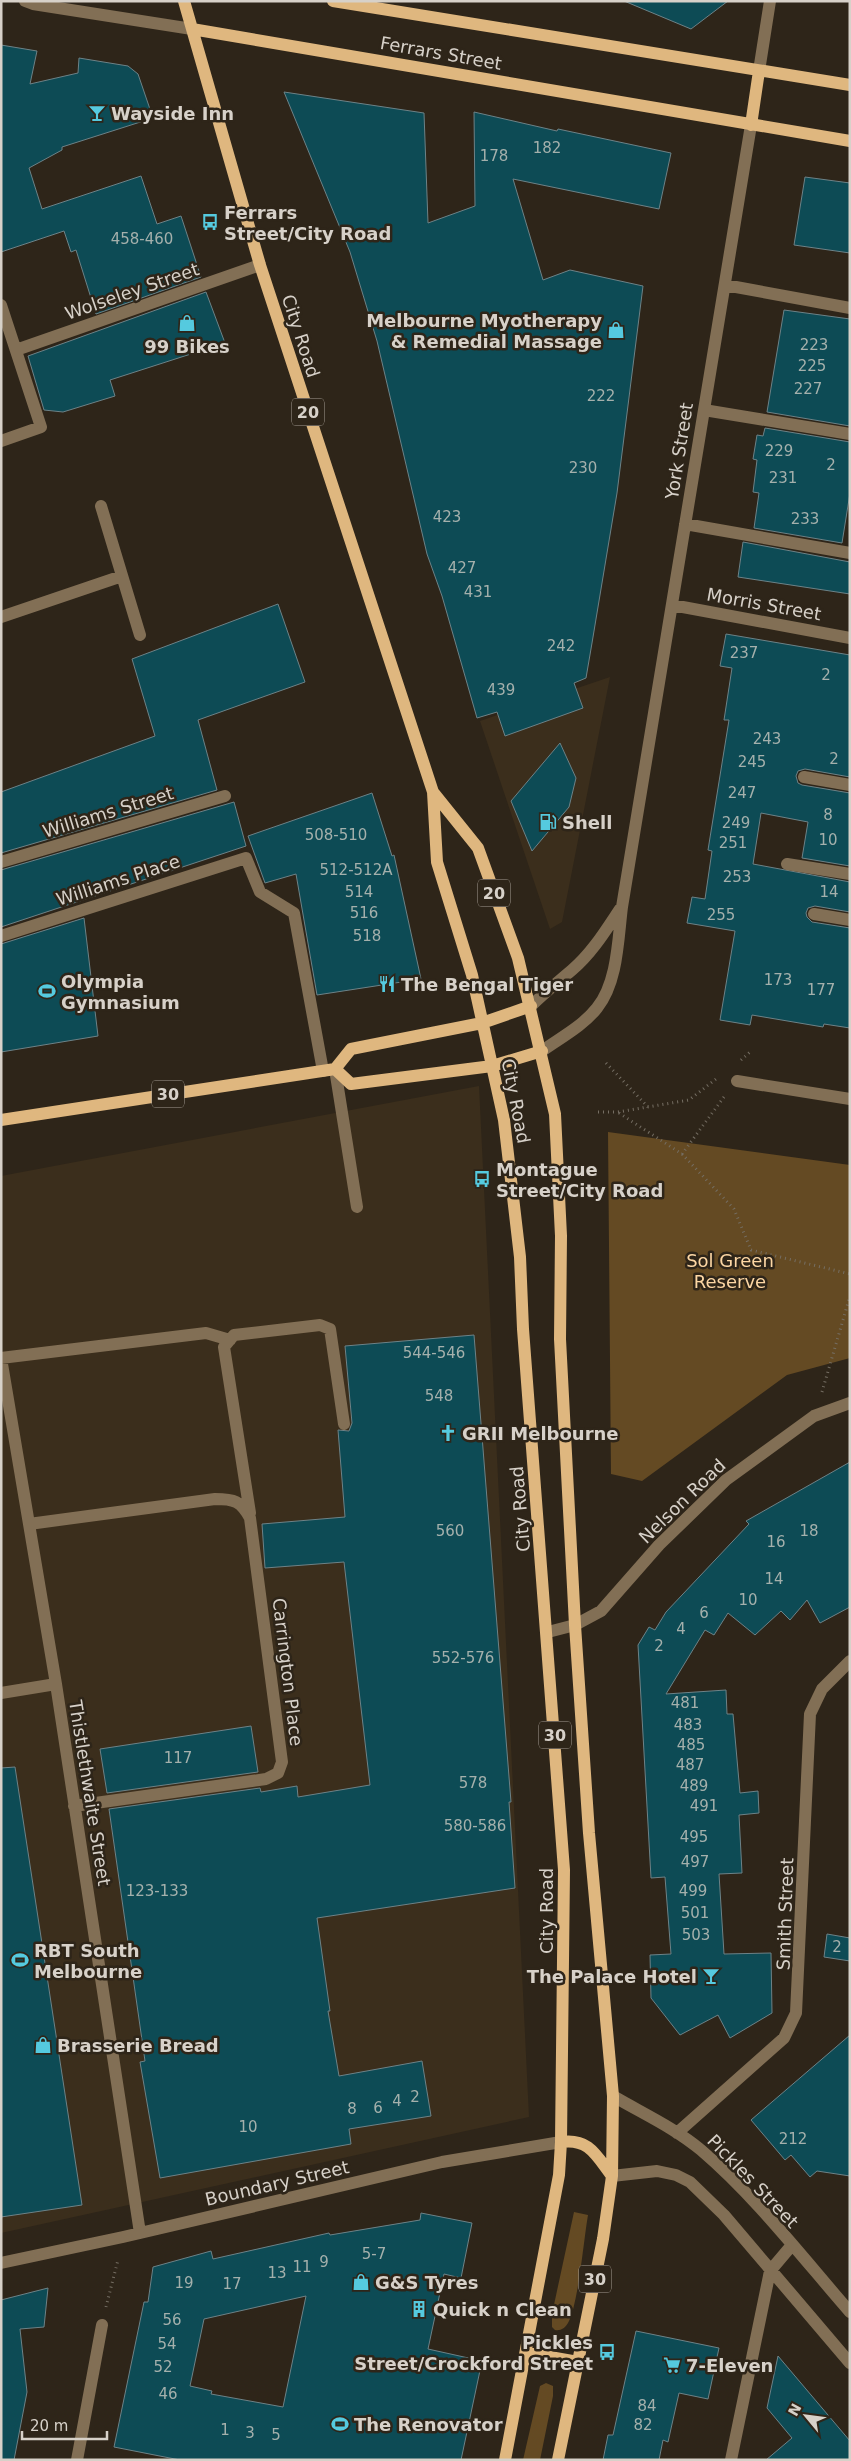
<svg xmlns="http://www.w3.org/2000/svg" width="851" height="2461" font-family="'DejaVu Sans',sans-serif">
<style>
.built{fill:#3b2e1c}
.green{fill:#644a23}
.building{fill:#0d4b55;stroke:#6d8287;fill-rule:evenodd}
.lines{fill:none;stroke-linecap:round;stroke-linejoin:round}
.path{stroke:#756e63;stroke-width:3;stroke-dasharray:1 4;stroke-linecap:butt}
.minor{stroke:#826f55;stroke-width:12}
.major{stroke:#dfb77f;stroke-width:12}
.labels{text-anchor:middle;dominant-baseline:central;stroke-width:5;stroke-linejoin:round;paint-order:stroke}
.number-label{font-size:15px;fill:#a4b0ac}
.shield{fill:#2e2519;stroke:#a49d94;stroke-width:1}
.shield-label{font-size:16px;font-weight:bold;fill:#d7d1c9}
.street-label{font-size:18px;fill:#d7d1c9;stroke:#2e2519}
.poi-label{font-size:18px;font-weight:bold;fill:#d7d1c9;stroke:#2e2519;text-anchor:start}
.park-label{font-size:18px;fill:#fdd7a4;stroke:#2e2519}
</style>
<rect width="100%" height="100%" fill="#2e2519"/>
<path class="built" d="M610,677l-48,245 -12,7 -70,-208z
M479,1086l50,1031 -528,116v-1057z"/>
<path class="green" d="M608,1132l242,33v193l-63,17 -145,106 -31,-7z
M574,2212l14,3c-4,23 -10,91 -20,108 -3,5 -7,8 -13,7l-3,-3v-13z
M546,2383l7,3v10l-13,64h-17l17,-74z"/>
<path class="building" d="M624,1h104l-37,28z
M1,45l36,6 -7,33 48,-11 1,-15 49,8 10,8 15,44 -91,29v3l-33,18 13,41 99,-33 16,48 24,-8 20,61 -105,37 -20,-64 -5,2 -7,-21 -63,21z
M284,92l140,21 4,110 47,-17 -1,-94 83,19 1,-2 113,24 -12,56 -146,-30 30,101 27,-10 73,16 -26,207 -25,150 -6,35 -12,5 9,25 -78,28 -8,-24 -20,6 -35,-122 -15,-42 -50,-213 -27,-89z
M805,177l45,6v70l-56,-8z
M206,292l19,51 -115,37 5,16 -52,16 -19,-2 -16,-54z
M784,310l66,9v107l-83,-14z
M765,428l85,14v51l-8,50 -88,-15 5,-35 -6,-1 4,-32 -4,-1 4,-24 6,1z
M743,542l107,20v32l-112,-17z
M278,604l27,78 -107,38 19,70 -216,63v-61l154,-56 -23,-77z
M726,634l124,21v122l-45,-8 -7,2 -2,5 2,7 4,2 48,8v73l-48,-8 6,-36 -47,-9 -8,51 97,18v30l-35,-6 -7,2 -2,5 1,4 5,5 38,6v100l-26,-4 -1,3 -71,-12 -2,10 -30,-5 15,-89 -48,-8 5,-26 13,2 7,-48 -4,-1 21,-130h-5l8,-52 -12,-2z
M560,743l16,35 -7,29 -37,44 -21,-50z
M372,793l20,63 2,-1 27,124 -104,16 -21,-121 -31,9 -17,-47z
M234,802l12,44 -245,81v-57z
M84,918l14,118 -97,16v-108z
M474,1335l37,467h-2l6,86 -198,30 13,93h-2l11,65 83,-15 9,55 -82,13 2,15 -191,34 -20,-116 5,-1 -36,-252 151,-21 1,4 36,-6 1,11 72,-12 -26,-223 -79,6 -3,-44 83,-7 -7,-87 11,1 3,-8 -7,-77z
M850,1462v145l-30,16 -13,-23 -17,20 -9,-9 -26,24 -27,-22 -14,22 -9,-5 -39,64 60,-4 1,24h6l7,79 18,-2 1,22 -20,2 3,58 -23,1 5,80 47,-1 1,60 -42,25 -12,-23 -38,20 -29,-37 -1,-43 21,-1 -6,-77 -14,1 -13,-233 11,-18 6,3 11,-18 83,-88 -3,-3z
M251,1726l7,46 -151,21 -7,-44z
M15,1767l67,438 -81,12v-449z
M827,1934l23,4v23l-26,-4z
M850,2035v141l-33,-5 -7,6 -19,-22 -6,5 -34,-40z
M421,2213l51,10 -11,55 -17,-4 -16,75 54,12 -21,99h-281l-66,-13 30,-145h4l5,-35 58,-16 2,8 116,-26 1,2 90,-15zM306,2296l-23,111 -72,-13 1,-3 -22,-5 14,-67z
M48,2288l-4,39 -24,2 7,63 -13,68h-13v-160z
M636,2331l83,17 -11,51 -29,-6 -11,49 -5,-2 -4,20h-56l5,-25h5z
M778,2356l72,85v19h-84l26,-22 -25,-30z"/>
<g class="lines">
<path class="path" d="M741,1060l9,-8
M606,1063l42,44
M598,1112h20l71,-12 27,-21
M619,1113l63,41 42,-57
M682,1154l52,55 17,41 99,24
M822,1392l28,-96
M106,2307l12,-47"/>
<path class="minor" d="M25,1l8,3 159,25
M759,71l11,-70
M725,285l125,23
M1,305l40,122 -40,14
M16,350l244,-85
M704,410l146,24
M101,506l39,129
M685,524l165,29
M672,605l178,33
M1,617l121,-41
M804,777l46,8
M1,862l224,-66
M787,864l63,10
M814,914l36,6
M1,936l245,-78 14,34 34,21 29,158
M531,1006c13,-13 27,-24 41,-36 20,-17 34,-40 48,-61
M542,1051c18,-13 41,-25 55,-43 21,-26 21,-70 25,-101l129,-782
M335,1069l22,138
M737,1081l113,18
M1,1358l55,326 84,549
M1,1358l205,-25 24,7
M250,1513l-26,-166 10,-12 86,-10 10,4 14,95
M29,1524l186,-25c19,0 26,2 35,19l32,244 -4,11 -12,6 -192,27
M548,1632l27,-7 26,-14 58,-66 67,-65 88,-64 36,-13
M1,1693l55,-9
M613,2096c29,17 62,32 88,54 55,47 101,107 149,162
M677,2133l107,-95 12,-25 14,-299 12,-25 28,-28
M612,2176l45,-5 19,4 14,7 34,33 126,148
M1,2263l122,-26 319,-75 119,-20
M77,2460l25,-135
M731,2460l39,-189 22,-26"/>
<path class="major" d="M184,1l76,264 173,527 4,70 35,113 32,145 16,137 3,72 41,541 -3,272 -2,33 -54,285
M333,1l517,84
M192,29l658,112
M751,125l8,-54
M433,792l45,56 40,110 37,156 6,122 -1,103 15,286 14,208 24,263 -1,80 -9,63 -45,221
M335,1069l16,15 141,-18 50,-15
M1,1120l334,-51 16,-20 131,-26 49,-17
M561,2142c28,-4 35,13 51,34
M527,2353l51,9"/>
</g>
<defs>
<g id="bar-bare" transform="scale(1.35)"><path d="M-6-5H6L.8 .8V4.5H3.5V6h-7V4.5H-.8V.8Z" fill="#55cadf" stroke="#2e2519" stroke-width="2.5" paint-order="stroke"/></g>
<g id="bus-bare" transform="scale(1.35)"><path d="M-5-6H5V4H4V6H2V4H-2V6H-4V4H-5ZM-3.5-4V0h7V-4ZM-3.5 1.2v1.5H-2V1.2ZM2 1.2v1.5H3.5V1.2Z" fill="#55cadf" stroke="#2e2519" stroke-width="2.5" paint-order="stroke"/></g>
<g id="shop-bare" transform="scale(1.35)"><path d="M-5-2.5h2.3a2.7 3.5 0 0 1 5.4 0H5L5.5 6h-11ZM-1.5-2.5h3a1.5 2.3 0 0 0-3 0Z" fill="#55cadf" stroke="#2e2519" stroke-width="2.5" paint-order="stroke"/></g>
<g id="fuel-bare" transform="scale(1.35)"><path d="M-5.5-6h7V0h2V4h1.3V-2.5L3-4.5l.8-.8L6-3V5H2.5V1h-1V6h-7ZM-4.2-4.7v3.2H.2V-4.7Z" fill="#55cadf" stroke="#2e2519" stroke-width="2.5" paint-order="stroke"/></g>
<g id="restaurant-bare" transform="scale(1.35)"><path d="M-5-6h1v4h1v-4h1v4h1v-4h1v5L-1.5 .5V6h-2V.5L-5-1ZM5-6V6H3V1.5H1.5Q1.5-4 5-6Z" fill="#55cadf" stroke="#2e2519" stroke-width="2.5" paint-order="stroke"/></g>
<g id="stadium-bare" transform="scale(1.35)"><path d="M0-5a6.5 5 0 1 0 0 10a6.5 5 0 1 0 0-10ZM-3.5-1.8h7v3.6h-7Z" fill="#55cadf" stroke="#2e2519" stroke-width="2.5" paint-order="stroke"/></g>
<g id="church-bare" transform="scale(1.35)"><path d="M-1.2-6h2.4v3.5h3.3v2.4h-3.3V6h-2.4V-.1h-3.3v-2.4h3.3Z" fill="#55cadf" stroke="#2e2519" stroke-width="2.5" paint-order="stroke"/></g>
<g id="building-bare" transform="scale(1.35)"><path d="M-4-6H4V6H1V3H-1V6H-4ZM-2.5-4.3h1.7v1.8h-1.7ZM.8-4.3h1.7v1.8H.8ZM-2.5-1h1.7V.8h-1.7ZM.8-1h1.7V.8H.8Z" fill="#55cadf" stroke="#2e2519" stroke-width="2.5" paint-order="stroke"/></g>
<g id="supermarket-bare" transform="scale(1.35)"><path d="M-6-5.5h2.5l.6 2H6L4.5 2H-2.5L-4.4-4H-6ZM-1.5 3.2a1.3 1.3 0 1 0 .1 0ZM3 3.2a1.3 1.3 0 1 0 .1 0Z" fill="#55cadf" stroke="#2e2519" stroke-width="2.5" paint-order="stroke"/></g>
</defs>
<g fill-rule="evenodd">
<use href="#bar-bare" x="97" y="113"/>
<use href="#bus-bare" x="210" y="222"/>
<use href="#shop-bare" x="187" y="323"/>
<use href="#shop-bare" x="616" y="330"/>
<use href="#fuel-bare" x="548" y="822"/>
<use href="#restaurant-bare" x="387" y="984"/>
<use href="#stadium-bare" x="47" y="991"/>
<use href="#bus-bare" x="482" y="1179"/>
<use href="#church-bare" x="448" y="1433"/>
<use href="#stadium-bare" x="20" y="1960"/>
<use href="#bar-bare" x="711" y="1976"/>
<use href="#shop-bare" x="43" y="2045"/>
<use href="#shop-bare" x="361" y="2282"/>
<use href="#building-bare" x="419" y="2309"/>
<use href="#bus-bare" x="607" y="2352"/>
<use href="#supermarket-bare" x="672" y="2365"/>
<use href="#stadium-bare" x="340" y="2424"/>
</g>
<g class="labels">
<g class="number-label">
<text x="547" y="148">182</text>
<text x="494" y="156">178</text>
<text x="142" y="239">458-460</text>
<text x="814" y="345">223</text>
<text x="812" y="366">225</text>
<text x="808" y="389">227</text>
<text x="601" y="396">222</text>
<text x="779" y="451">229</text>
<text x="831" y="465">2</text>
<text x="583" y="468">230</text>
<text x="783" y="478">231</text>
<text x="447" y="517">423</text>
<text x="805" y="519">233</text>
<text x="462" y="568">427</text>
<text x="478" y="592">431</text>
<text x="561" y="646">242</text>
<text x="744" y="653">237</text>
<text x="826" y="675">2</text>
<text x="501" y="690">439</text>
<text x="767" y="739">243</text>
<text x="834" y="759">2</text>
<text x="752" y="762">245</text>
<text x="742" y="793">247</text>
<text x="828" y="815">8</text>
<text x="736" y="823">249</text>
<text x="336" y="835">508-510</text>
<text x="828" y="840">10</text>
<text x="733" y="843">251</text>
<text x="356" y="870">512-512A</text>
<text x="737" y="877">253</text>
<text x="359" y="892">514</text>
<text x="829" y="892">14</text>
<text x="364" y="913">516</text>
<text x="721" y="915">255</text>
<text x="367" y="936">518</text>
<text x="778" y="980">173</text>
<text x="821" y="990">177</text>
<text x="434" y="1353">544-546</text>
<text x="439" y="1396">548</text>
<text x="450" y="1531">560</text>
<text x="809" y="1531">18</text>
<text x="776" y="1542">16</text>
<text x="774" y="1579">14</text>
<text x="748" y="1600">10</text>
<text x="704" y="1613">6</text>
<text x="681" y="1629">4</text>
<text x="659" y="1646">2</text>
<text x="463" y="1658">552-576</text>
<text x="685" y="1703">481</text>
<text x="688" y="1725">483</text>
<text x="691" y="1745">485</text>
<text x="178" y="1758">117</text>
<text x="690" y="1765">487</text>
<text x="473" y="1783">578</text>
<text x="694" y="1786">489</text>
<text x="704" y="1806">491</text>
<text x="475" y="1826">580-586</text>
<text x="694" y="1837">495</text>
<text x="695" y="1862">497</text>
<text x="157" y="1891">123-133</text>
<text x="693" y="1891">499</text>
<text x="695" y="1913">501</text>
<text x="696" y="1935">503</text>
<text x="837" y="1947">2</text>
<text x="415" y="2097">2</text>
<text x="397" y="2101">4</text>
<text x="378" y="2108">6</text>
<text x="352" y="2109">8</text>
<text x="248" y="2127">10</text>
<text x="793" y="2139">212</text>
<text x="374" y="2254">5-7</text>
<text x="324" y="2262">9</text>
<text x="302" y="2267">11</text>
<text x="277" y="2273">13</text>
<text x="184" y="2283">19</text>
<text x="232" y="2284">17</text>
<text x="172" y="2320">56</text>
<text x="167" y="2344">54</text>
<text x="163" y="2367">52</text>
<text x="168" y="2394">46</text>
<text x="647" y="2406">84</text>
<text x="643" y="2425">82</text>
<text x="225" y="2430">1</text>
<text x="250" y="2433">3</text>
<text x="276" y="2435">5</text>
</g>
<g class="shield">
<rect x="292" y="398.5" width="32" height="27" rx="4"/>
<rect x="478" y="879.5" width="32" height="27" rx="4"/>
<rect x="152" y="1080.5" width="32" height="27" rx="4"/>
<rect x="539" y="1721.5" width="32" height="27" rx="4"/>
<rect x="579" y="2265.5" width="32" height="27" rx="4"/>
</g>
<g class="shield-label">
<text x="308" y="412">20</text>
<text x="494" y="893">20</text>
<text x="168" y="1094">30</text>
<text x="555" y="1735">30</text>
<text x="595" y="2279">30</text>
</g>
<g class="street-label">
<text transform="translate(441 53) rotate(10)">Ferrars Street</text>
<text transform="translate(132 291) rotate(-19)">Wolseley Street</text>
<text transform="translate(301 336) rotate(72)">City Road</text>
<text transform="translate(679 451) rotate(-81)">York Street</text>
<text transform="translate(764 604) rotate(10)">Morris Street</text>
<text transform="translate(108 812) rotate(-17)">Williams Street</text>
<text transform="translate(118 880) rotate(-18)">Williams Place</text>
<text transform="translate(516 1101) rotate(79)">City Road</text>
<text transform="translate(682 1501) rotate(-44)">Nelson Road</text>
<text transform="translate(520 1509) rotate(-95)">City Road</text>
<text transform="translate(288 1672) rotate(83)">Carrington Place</text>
<text transform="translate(90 1793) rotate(81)">Thistlethwaite Street</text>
<text transform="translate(546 1911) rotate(-90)">City Road</text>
<text transform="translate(785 1914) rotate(-88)">Smith Street</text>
<text transform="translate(753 2181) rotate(46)">Pickles Street</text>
<text transform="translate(277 2183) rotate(-13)">Boundary Street</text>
</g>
<g class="poi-label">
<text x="111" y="113">Wayside Inn</text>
<text x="224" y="212">Ferrars<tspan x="224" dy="21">Street/City Road</tspan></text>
<text x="602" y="320" text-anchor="end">Melbourne Myotherapy<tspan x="602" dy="21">&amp; Remedial Massage</tspan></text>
<text x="187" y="346" text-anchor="middle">99 Bikes</text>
<text x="562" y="822">Shell</text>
<text x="61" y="981">Olympia<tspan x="61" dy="21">Gymnasium</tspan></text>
<text x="401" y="984">The Bengal Tiger</text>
<text x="496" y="1169">Montague<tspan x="496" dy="21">Street/City Road</tspan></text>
<text x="462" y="1433">GRII Melbourne</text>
<text x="34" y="1950">RBT South<tspan x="34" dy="21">Melbourne</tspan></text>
<text x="697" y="1976" text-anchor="end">The Palace Hotel</text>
<text x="57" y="2045">Brasserie Bread</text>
<text x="375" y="2282">G&amp;S Tyres</text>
<text x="433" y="2309">Quick n Clean</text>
<text x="593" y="2342" text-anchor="end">Pickles<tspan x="593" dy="21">Street/Crockford Street</tspan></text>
<text x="686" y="2365">7-Eleven</text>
<text x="354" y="2424">The Renovator</text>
</g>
<g class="park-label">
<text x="730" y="1260">Sol Green<tspan x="730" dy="21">Reserve</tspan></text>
</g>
</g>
<rect width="851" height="2461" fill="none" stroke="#d7d1c9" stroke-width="5"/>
<g transform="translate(806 2416) rotate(299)" stroke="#2e2519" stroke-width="4" paint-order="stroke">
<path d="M0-4L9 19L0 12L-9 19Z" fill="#d7d1c9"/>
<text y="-8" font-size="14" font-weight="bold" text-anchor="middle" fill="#d7d1c9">N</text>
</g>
<path d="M22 2431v8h85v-8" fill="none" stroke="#d7d1c9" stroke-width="2.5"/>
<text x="30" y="2431" font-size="15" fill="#d7d1c9" stroke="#2e2519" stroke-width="4" paint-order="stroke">20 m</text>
</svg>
